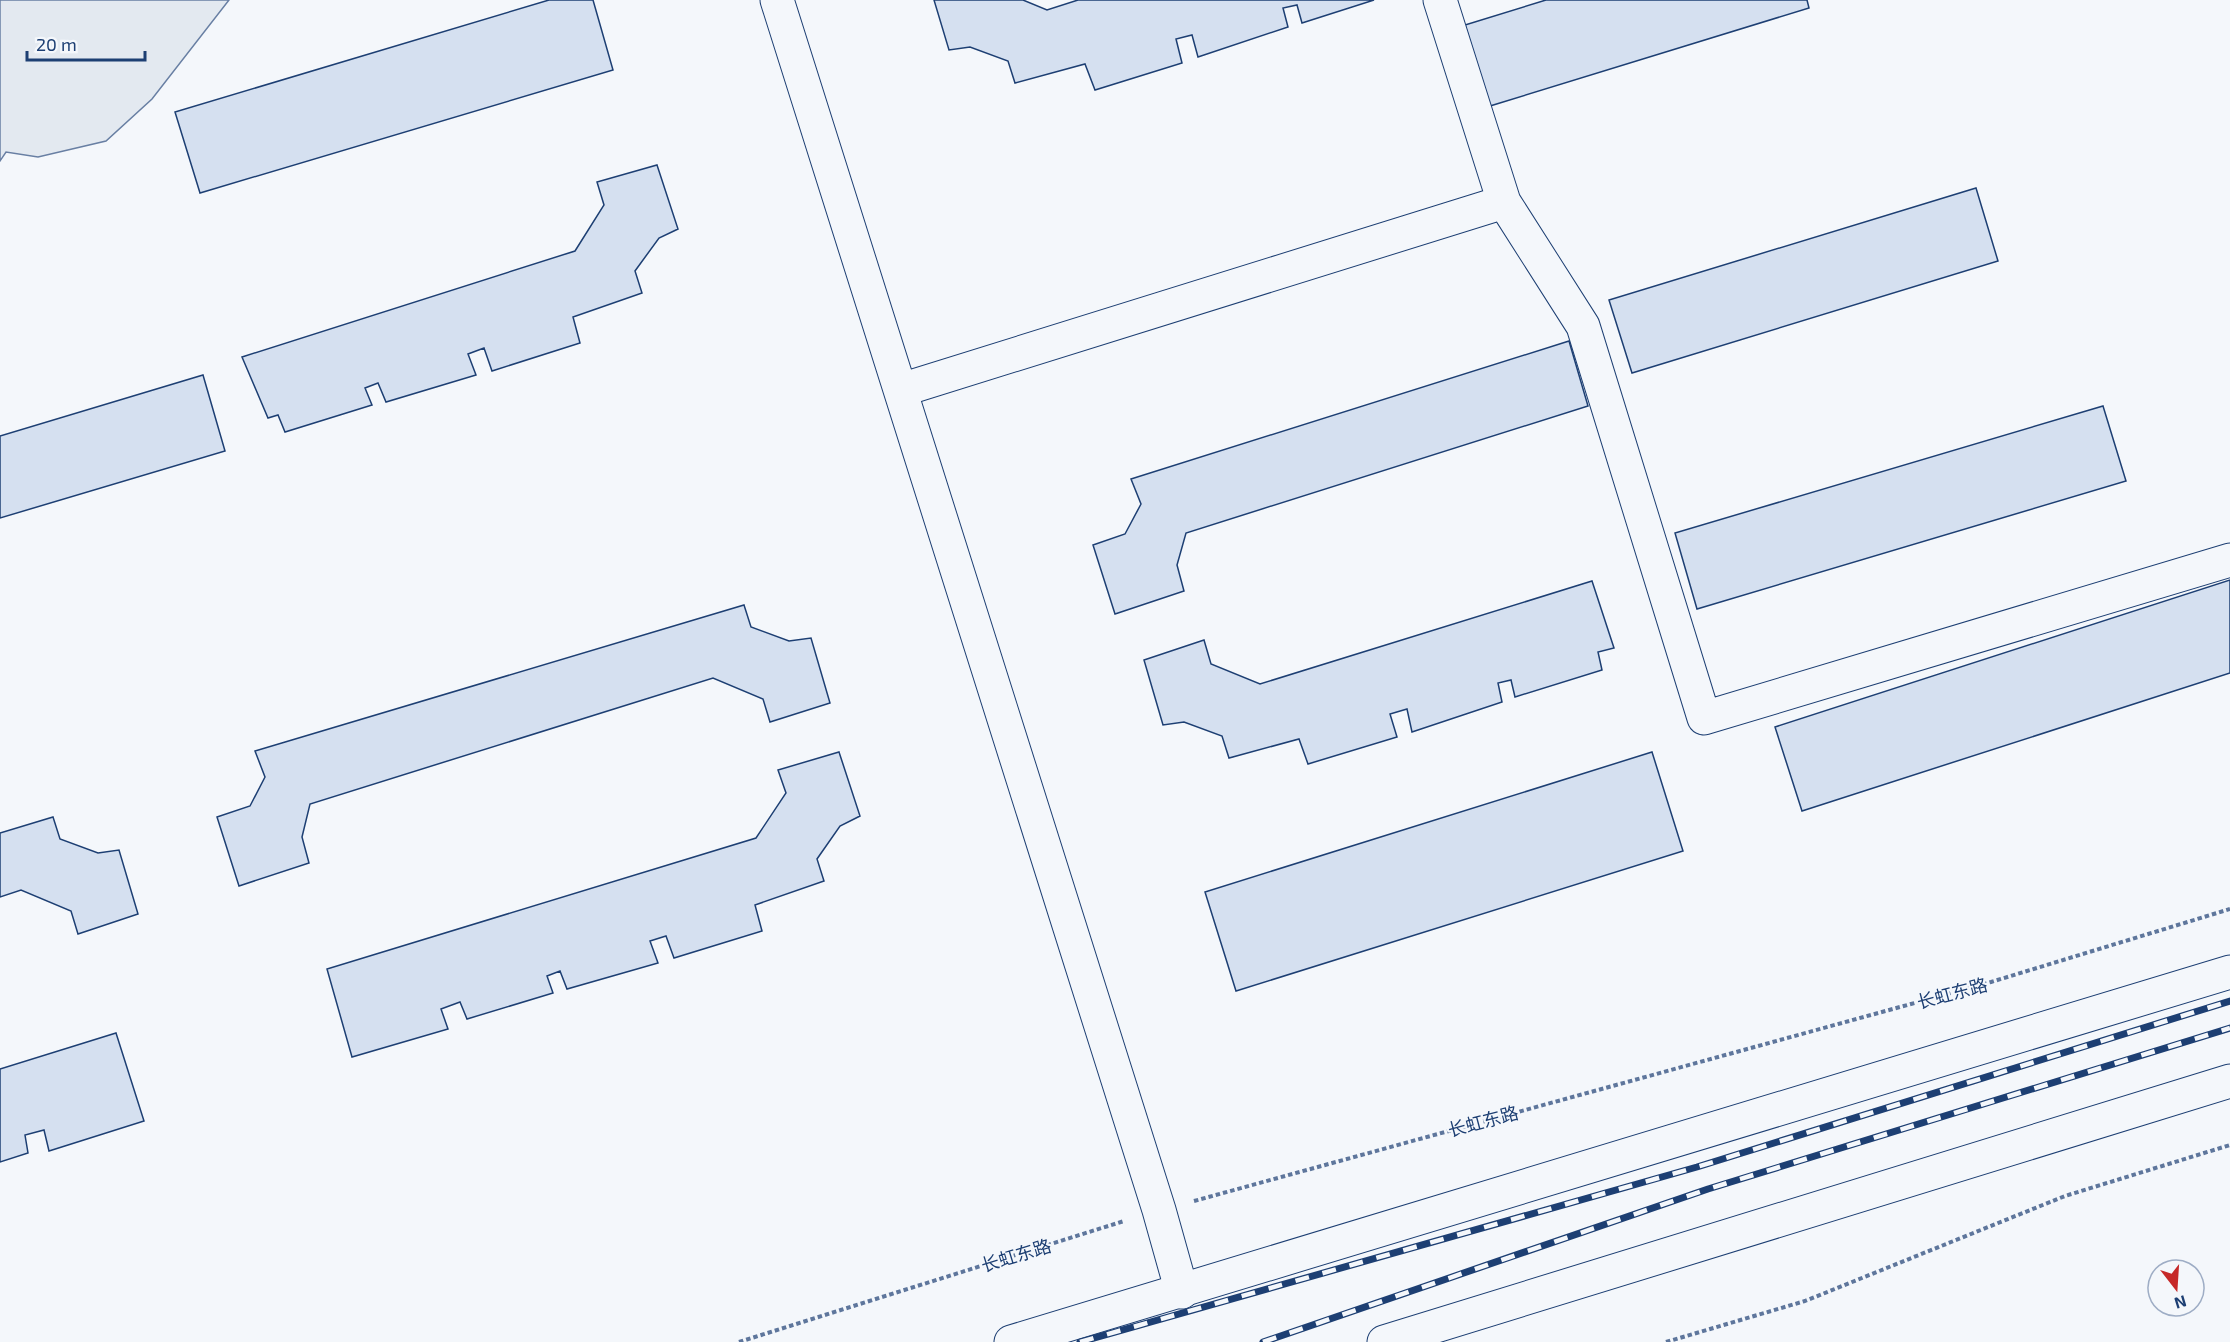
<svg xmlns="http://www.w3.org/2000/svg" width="2230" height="1342" font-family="'Exo 2','Noto Sans SC',sans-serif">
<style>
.green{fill:#e3e9f0;stroke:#687fa3;stroke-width:1.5}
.building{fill:#d5e0f0;stroke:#1d3f73;stroke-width:1.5}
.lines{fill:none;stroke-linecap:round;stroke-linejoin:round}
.minor-casing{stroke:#1d3f73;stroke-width:35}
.tertiary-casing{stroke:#1d3f73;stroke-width:35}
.primary-casing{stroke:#1d3f73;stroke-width:35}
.path{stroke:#5e769c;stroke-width:4;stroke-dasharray:4.5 3;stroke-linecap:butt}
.minor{stroke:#f4f7fb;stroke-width:33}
.tertiary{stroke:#f4f7fb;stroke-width:33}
.primary{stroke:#f4f7fb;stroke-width:33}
.rail-casing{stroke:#1d3f73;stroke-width:7}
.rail{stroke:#f4f7fb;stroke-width:4.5;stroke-dasharray:14;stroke-linecap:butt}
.labels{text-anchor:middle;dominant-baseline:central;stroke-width:4.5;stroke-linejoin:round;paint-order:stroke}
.street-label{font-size:18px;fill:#1d3f73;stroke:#f4f7fb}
</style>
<rect width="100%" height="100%" fill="#f4f7fb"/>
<path class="green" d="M0,0h229l-77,99 -46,42 -68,16 -32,-5 -6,9z"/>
<path class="building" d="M549,0h44l20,70 -413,123 -25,-81z
M934,0h89l24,10 31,-10h296l-72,23 -5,-18 -14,3 5,19 -90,30 -6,-22 -16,4 6,24 -87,27 -10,-26 -70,19 -7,-22 -38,-14 -21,3z
M1546,0h261l2,8 -319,98 -25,-81z
M657,165l21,64 -19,9 -24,33 7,22 -69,24 7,26 -88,28 -8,-23 -16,6 8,21 -90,27 -8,-19 -13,5 7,17 -87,27 -7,-17 -10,3 -26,-61 333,-106 29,-46 -7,-23z
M1976,188l22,73 -366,112 -23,-73z
M1569,341l19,65 -402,127 -9,32 7,26 -69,23 -22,-69 32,-11 16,-30 -10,-25z
M203,375l22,76 -225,67v-82z
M2103,406l23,75 -429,128 -22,-76z
M2230,580v93l-428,138 -27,-84z
M1592,581l22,67 -16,4 4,18 -87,27 -4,-17 -13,3 4,19 -90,30 -5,-23 -17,5 7,23 -89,27 -9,-25 -70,19 -7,-22 -38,-14 -21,3 -19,-65 60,-20 7,24 49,20z
M744,605l7,22 38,14 22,-3 19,65 -60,19 -7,-23 -50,-21 -403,126 -8,33 7,26 -70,23 -22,-69 33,-11 15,-29 -10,-26z
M839,752l21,64 -20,10 -23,33 7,22 -69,24 7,26 -88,27 -8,-22 -16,5 8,22 -91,26 -7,-18 -13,5 6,17 -86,26 -7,-17 -19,7 7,20 -96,28 -25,-88 429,-131 30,-45 -8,-23z
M1652,752l31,99 -447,140 -31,-99z
M53,817l7,22 38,14 21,-3 19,64 -60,20 -7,-23 -50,-21 -21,7v-64z
M116,1033l28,88 -95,30 -5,-21 -19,5 3,18 -28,9v-93z"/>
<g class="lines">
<g class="minor-casing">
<path id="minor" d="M1504,202l79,124 121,392 526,-158
M901,390l603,-188 -64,-202"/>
</g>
<g class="tertiary-casing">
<path id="tertiary" d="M777,0l382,1210 23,82"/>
</g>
<g class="primary-casing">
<path id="primary" d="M1011,1342l1219,-370
M1384,1342l846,-261"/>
</g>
<path class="path" d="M1194,1201l797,-219 239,-73
M739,1342l385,-121
M1666,1342l139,-41 260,-105 165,-51"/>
<use href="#minor" class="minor"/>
<use href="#tertiary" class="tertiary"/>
<use href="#primary" class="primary"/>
<g class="rail-casing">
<path id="rail" d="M1080,1342l617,-175 533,-166
M1263,1342l445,-153 522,-161"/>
</g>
<use href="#rail" class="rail"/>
</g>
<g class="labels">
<g class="street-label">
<text transform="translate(1952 993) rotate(-15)">长虹东路</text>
<text transform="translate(1483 1121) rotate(-15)">长虹东路</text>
<text transform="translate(1016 1255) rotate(-17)">长虹东路</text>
</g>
</g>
<g transform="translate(2176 1288) rotate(163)"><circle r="28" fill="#f4f7fb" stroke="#9eadc5" stroke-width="1.5"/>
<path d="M0-4.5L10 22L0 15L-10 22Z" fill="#c62828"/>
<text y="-9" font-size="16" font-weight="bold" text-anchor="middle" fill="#1d3f73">N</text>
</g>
<path d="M27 51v9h118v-9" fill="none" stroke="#1d3f73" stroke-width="3"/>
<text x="36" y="51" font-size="18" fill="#1d3f73" stroke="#f4f7fb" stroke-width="4.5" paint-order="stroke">20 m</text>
</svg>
